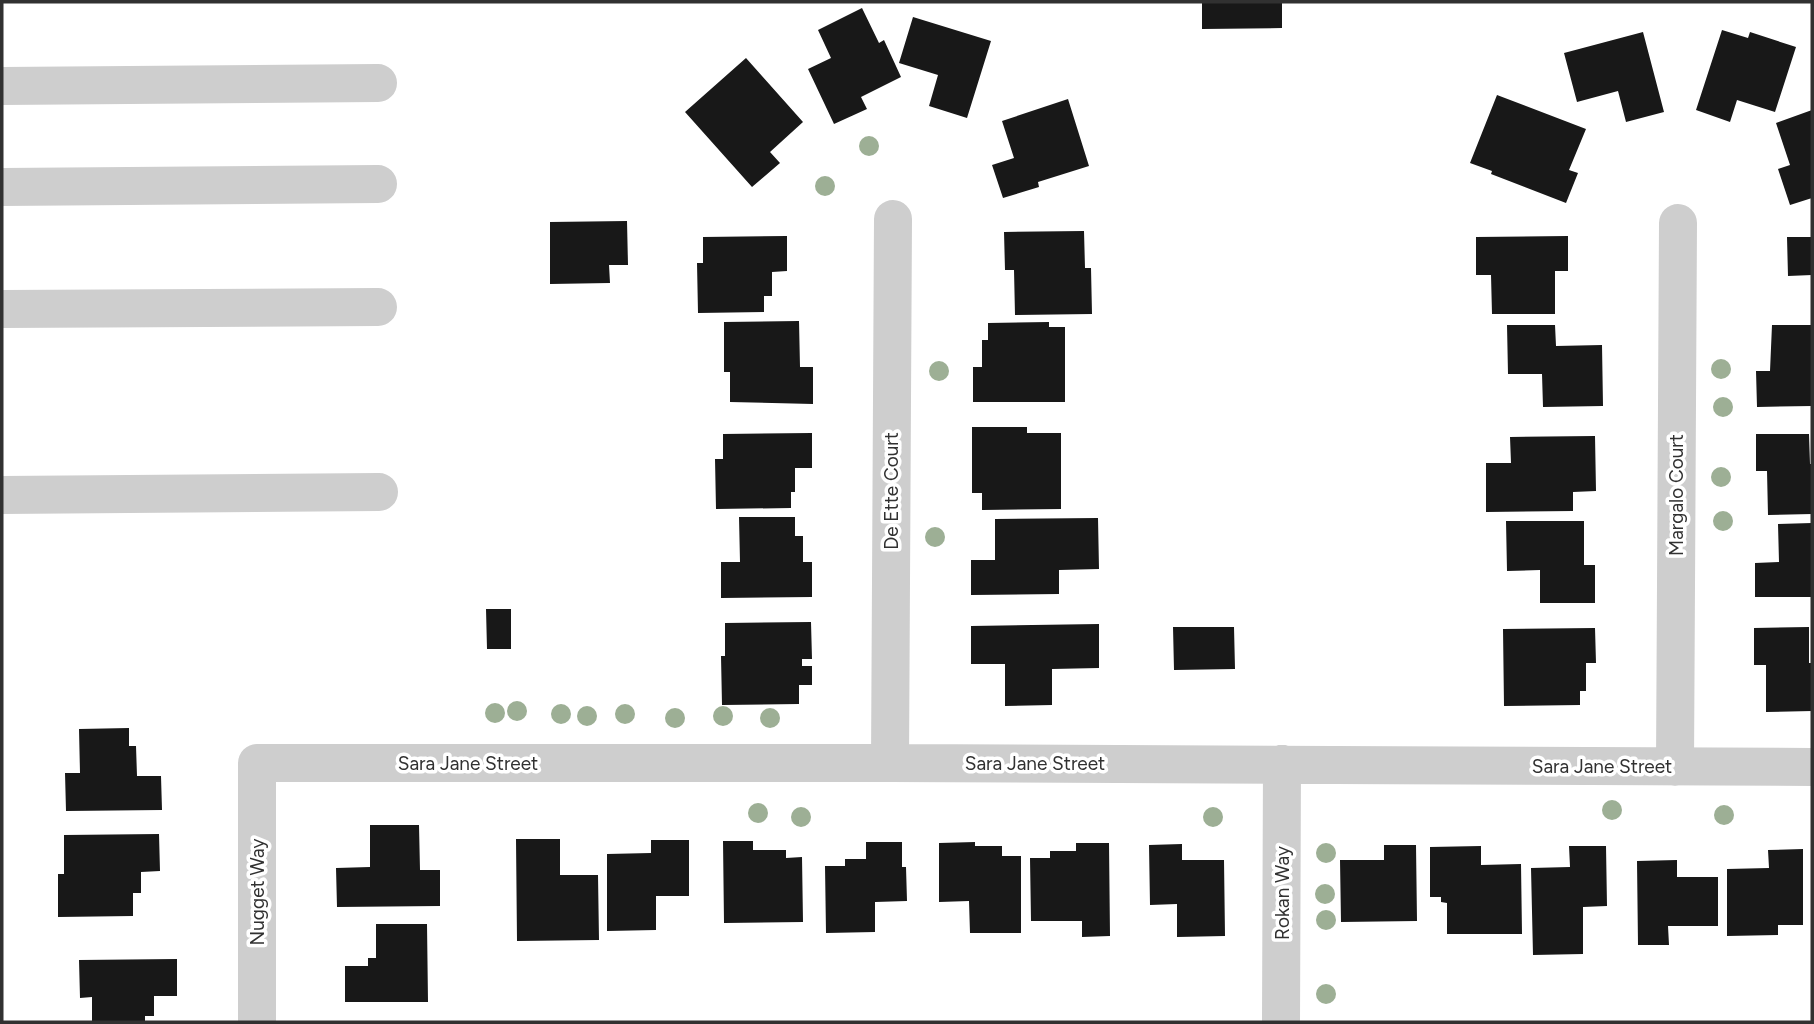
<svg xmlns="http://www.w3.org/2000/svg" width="1814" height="1024" font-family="Figtree,sans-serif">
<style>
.building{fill:#181818}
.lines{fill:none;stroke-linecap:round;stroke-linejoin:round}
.minor{stroke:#cecece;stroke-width:38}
.tree{fill:#9daf95}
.labels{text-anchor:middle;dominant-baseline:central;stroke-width:7;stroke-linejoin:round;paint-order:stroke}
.street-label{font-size:19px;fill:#313131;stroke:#fff}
</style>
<rect width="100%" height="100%" fill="#fff"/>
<path class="building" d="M1202,2h80v26l-80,1z
M862,8l17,35 5,-3 17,37 -40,20 6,12 -33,15 -26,-55 23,-11 -13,-28z
M913,17l78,24 -24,77 -38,-12 9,-31 -39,-12z
M1722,30l26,8 2,-6 46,15 -21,65 -38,-12 -7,22 -34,-12z
M1643,32l21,80 -38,10 -8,-31 -41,11 -13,-49z
M746,58l57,64 -33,30 10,11 -28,24 -67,-75z
M1497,95l89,34 -17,41 9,3 -12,30 -75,-29 1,-3 -22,-8z
M1068,99l21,67 -51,16 1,5 -36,11 -11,-33 22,-7 -12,-37z
M1812,110v88l-22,7 -12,-36 12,-4 -14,-42z
M627,221l1,44h-19l1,18 -60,1v-62z
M1084,231l1,37h6l1,46 -77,1 -1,-45h-9l-1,-38z
M787,236v35l-15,1v24h-8v16l-66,1 -1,-50h6v-26z
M1568,236v35h-13v43h-63l-1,-39h-15v-38z
M1787,237h25v38l-24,1z
M799,321l1,46h13v37l-83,-2v-30h-6v-50z
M1049,322v5h16v75h-92v-35h9v-27h6v-17z
M1507,325h48l1,21 46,-1 1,61 -60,1 -1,-33h-34z
M1772,325h40v81l-55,1 -1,-36h14z
M972,427h55v6h34v76l-79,1v-17h-10z
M812,433v35h-17v24h-4v16l-75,1 -1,-50h8v-25z
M1756,434h53l1,30h2v50l-44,1 -1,-44h-11z
M1595,436l1,55 -23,1v19l-87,1v-49h25l-1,-26z
M739,517h56v19h8v26h9v35l-91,1v-36h19z
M1098,518l1,51 -40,1v24l-88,1v-35h24v-41z
M1506,521h78v44h11v38h-55v-33l-33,1z
M1812,523v74h-57v-34l24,-1 -1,-38z
M486,609h25v40h-24z
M811,622l1,37h-10v7h10v19h-13v19l-77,1 -1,-49h4v-33z
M1099,624v44l-47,1v36l-47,1v-42h-34v-38z
M1173,627h61l1,42 -61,1z
M1809,627v36h3v48l-46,1v-47h-12v-37z
M1595,628l1,35h-10v28h-6v14l-76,1 -1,-77z
M129,728v18h7l1,30h24l1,34 -96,1 -1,-38h15l-1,-44z
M370,825h49l1,45h20v36l-103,1 -1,-39 34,-1z
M159,834l1,37 -19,1v21h-8v23l-75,1v-43h6v-39z
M516,839h44v36h38l1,65 -82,1z
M651,840h38v56h-33v34l-49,1v-77l44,-1z
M723,841h30v9h33v8l16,-1 1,65 -79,1z
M866,842h36v25h4l1,34 -32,1v30l-49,1 -1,-67h20v-7h21z
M975,842v4h27v10h19v77h-51l-1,-32 -30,1v-59z
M1076,843h33l1,93 -28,1v-16h-51l-1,-63h20v-7h26z
M1182,844v16h42l1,76 -48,1v-33l-27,1 -1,-60z
M1384,845h32l1,76 -76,1 -1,-62h44z
M1481,846v19l40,-1 1,70h-75v-31l-6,-1v-5h-11v-50z
M1569,846h37l1,60 -24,1v47l-50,1 -2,-87 39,-1z
M1803,849v76h-25v10l-51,1v-67l42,-1 -1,-18z
M1677,860v17h41v49h-50l1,19h-31l-1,-84z
M376,924h51l1,78h-83v-36h23v-8h8z
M177,959v37h-23v20h-9v6h-53v-25l-12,1 -1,-38z"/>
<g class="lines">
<path class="minor" d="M2,86l376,-3
M2,187l376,-3
M2,309l376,-2
M2,495l377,-3
M890,763l3,-544
M1675,767l3,-544
M257,1022v-259h633l922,4
M1281,1022l1,-258"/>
</g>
<g class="tree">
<circle cx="869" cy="146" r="10"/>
<circle cx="825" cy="186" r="10"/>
<circle cx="1721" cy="369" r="10"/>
<circle cx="939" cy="371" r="10"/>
<circle cx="1723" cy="407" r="10"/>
<circle cx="1721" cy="477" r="10"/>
<circle cx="1723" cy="521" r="10"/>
<circle cx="935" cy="537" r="10"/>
<circle cx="517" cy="711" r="10"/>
<circle cx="495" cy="713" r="10"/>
<circle cx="561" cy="714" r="10"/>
<circle cx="625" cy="714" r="10"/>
<circle cx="587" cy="716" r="10"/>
<circle cx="723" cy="716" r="10"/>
<circle cx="675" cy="718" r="10"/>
<circle cx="770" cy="718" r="10"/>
<circle cx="1612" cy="810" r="10"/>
<circle cx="758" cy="813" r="10"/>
<circle cx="1724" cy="815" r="10"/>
<circle cx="801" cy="817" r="10"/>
<circle cx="1213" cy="817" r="10"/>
<circle cx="1326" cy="853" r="10"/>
<circle cx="1325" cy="894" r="10"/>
<circle cx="1326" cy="920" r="10"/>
<circle cx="1326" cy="994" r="10"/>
</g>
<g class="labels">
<g class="street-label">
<text transform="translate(891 491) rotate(-90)">De Ette Court</text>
<text transform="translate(1676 495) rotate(-90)">Margalo Court</text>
<text x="468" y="763">Sara Jane Street</text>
<text x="1035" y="763">Sara Jane Street</text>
<text x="1602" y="766">Sara Jane Street</text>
<text transform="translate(257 892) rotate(-90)">Nugget Way</text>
<text transform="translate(1282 893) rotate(-90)">Rokan Way</text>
</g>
</g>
<rect width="1814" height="1024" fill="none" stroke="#313131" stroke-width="7"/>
</svg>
